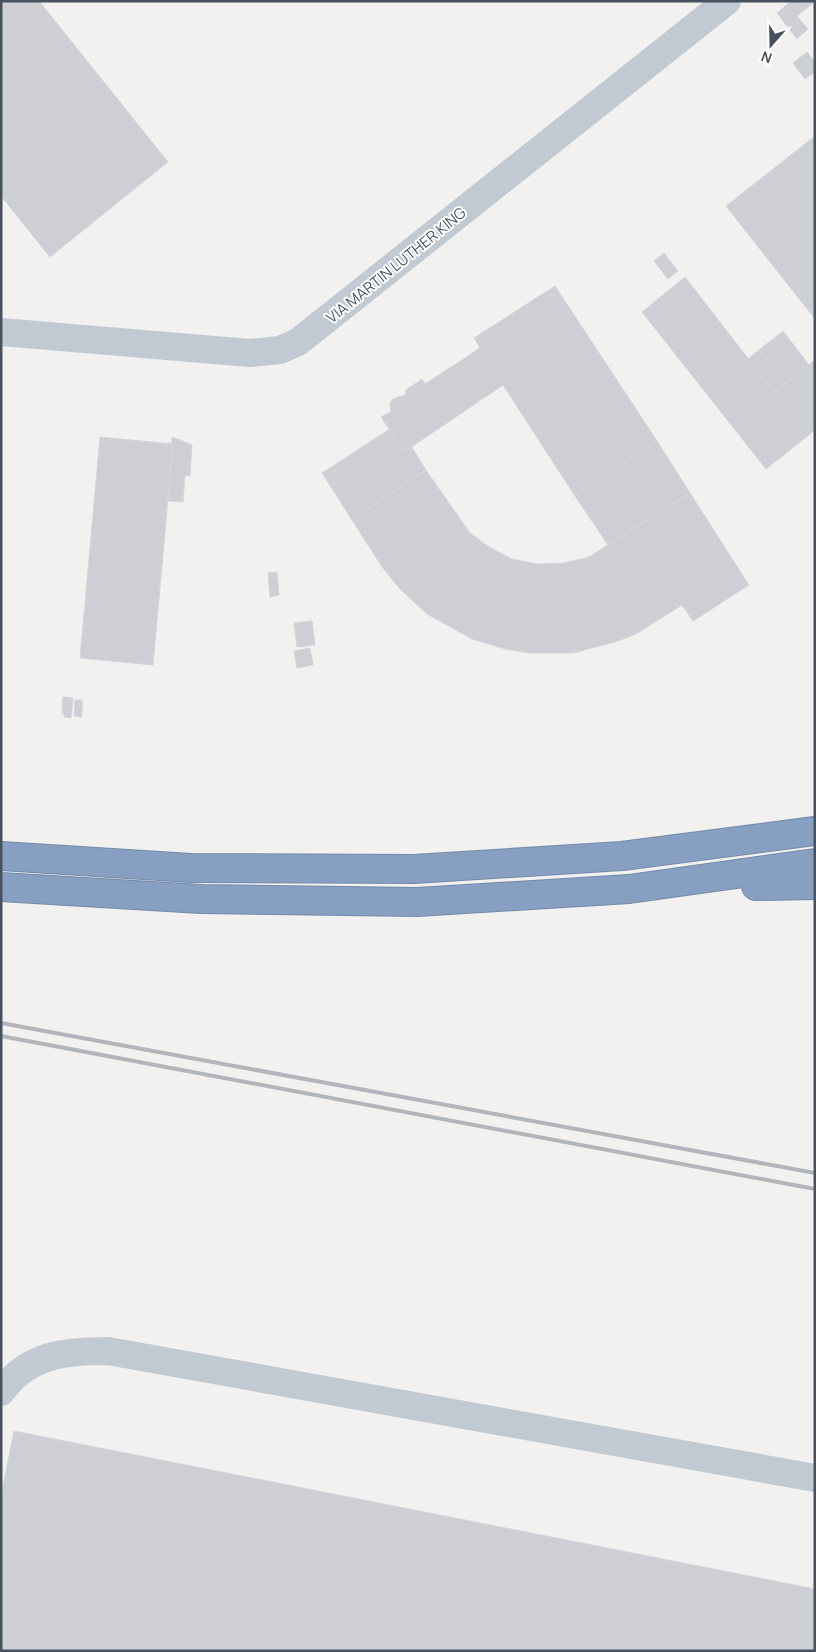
<svg xmlns="http://www.w3.org/2000/svg" width="816" height="1652" font-family="Manrope,sans-serif">
<style>
.building{fill:#cdcfd5;stroke:#d4d6dc}
.lines{fill:none;stroke-linecap:round;stroke-linejoin:round}
.highway-casing{stroke:#738aab;stroke-width:30}
.minor{stroke:#c1cad2;stroke-width:28}
.highway{stroke:#879fc0;stroke-width:28}
.rail{stroke:#b2b5bb;stroke-width:4}
.labels{text-anchor:middle;dominant-baseline:central;stroke-width:4;stroke-linejoin:round;paint-order:stroke}
.street-label{font-size:15px;fill:#48525e;stroke:#fff}
</style>
<rect width="100%" height="100%" fill="#f3f0f0"/>
<path class="building" d="M1,1h38l129,161 -118,95 -49,-61z
M791,1l22,2 -16,13 11,13 -11,10 -20,-26z
M807,52l8,10v10l-10,7 -12,-16z
M815,136v183l-89,-113z
M664,253l14,18 -10,8 -14,-18z
M685,277l89,115 41,-32v70l-49,39 -124,-157z
M555,286l102,155 -82,55 -72,-111 -99,67 -23,-35 10,-5 -1,-9 3,-4 12,-4 1,-5 16,-11 3,5 55,-36 -6,-10z
M783,331l26,34 -24,18 -26,-33z
M759,350l26,33 -11,9 -26,-33z
M390,429l14,23 7,-6 15,24 -74,50 -30,-47z
M100,437l73,7 -20,221 -73,-7z
M172,437l20,8 -2,31 -5,-1 -2,27 -15,-1z
M657,441l33,52 -82,52 -33,-49z
M426,470l44,63 19,14 23,12 25,5 27,-1 25,-6 101,-64 59,92 -56,36 -11,-16 -46,29 -21,8 -42,11h-45l-23,-4 -33,-10 -45,-25 -27,-25 -18,-22 -30,-47z
M277,572l2,23 -9,2 -2,-24z
M312,621l3,24 -18,2 -3,-24z
M310,648l3,17 -16,3 -3,-17z
M63,697l10,1 -2,20 -7,-1v-4h-2z
M75,700h7v17l-8,-1z
M14,1431l801,158v62h-814v-155z"/>
<g class="lines">
<g class="highway-casing">
<path id="highway" d="M1,856l190,12 223,1 208,-13 193,-25
M756,886l59,-1
M1,887l200,12 216,3 212,-13 186,-26"/>
</g>
<path class="minor" d="M1,332l249,21 30,-3 18,-8 429,-341
M1,1392c27,-38 64,-41 107,-41l707,127"/>
<use href="#highway" class="highway"/>
<path class="rail" d="M1,1023l814,150
M1,1036l814,153"/>
</g>
<g class="labels">
<g class="street-label">
<text transform="translate(396 265) rotate(-39)">VIA MARTIN LUTHER KING</text>
</g>
</g>
<rect width="816" height="1652" fill="none" stroke="#48525e" stroke-width="5"/>
<g transform="translate(771 45) rotate(200)" stroke="#ffffff" stroke-width="4" paint-order="stroke">
<path d="M0-4L9 19L0 12L-9 19Z" fill="#48525e"/>
<text y="-8" font-size="14" font-weight="bold" text-anchor="middle" fill="#48525e">N</text>
</g>
</svg>
